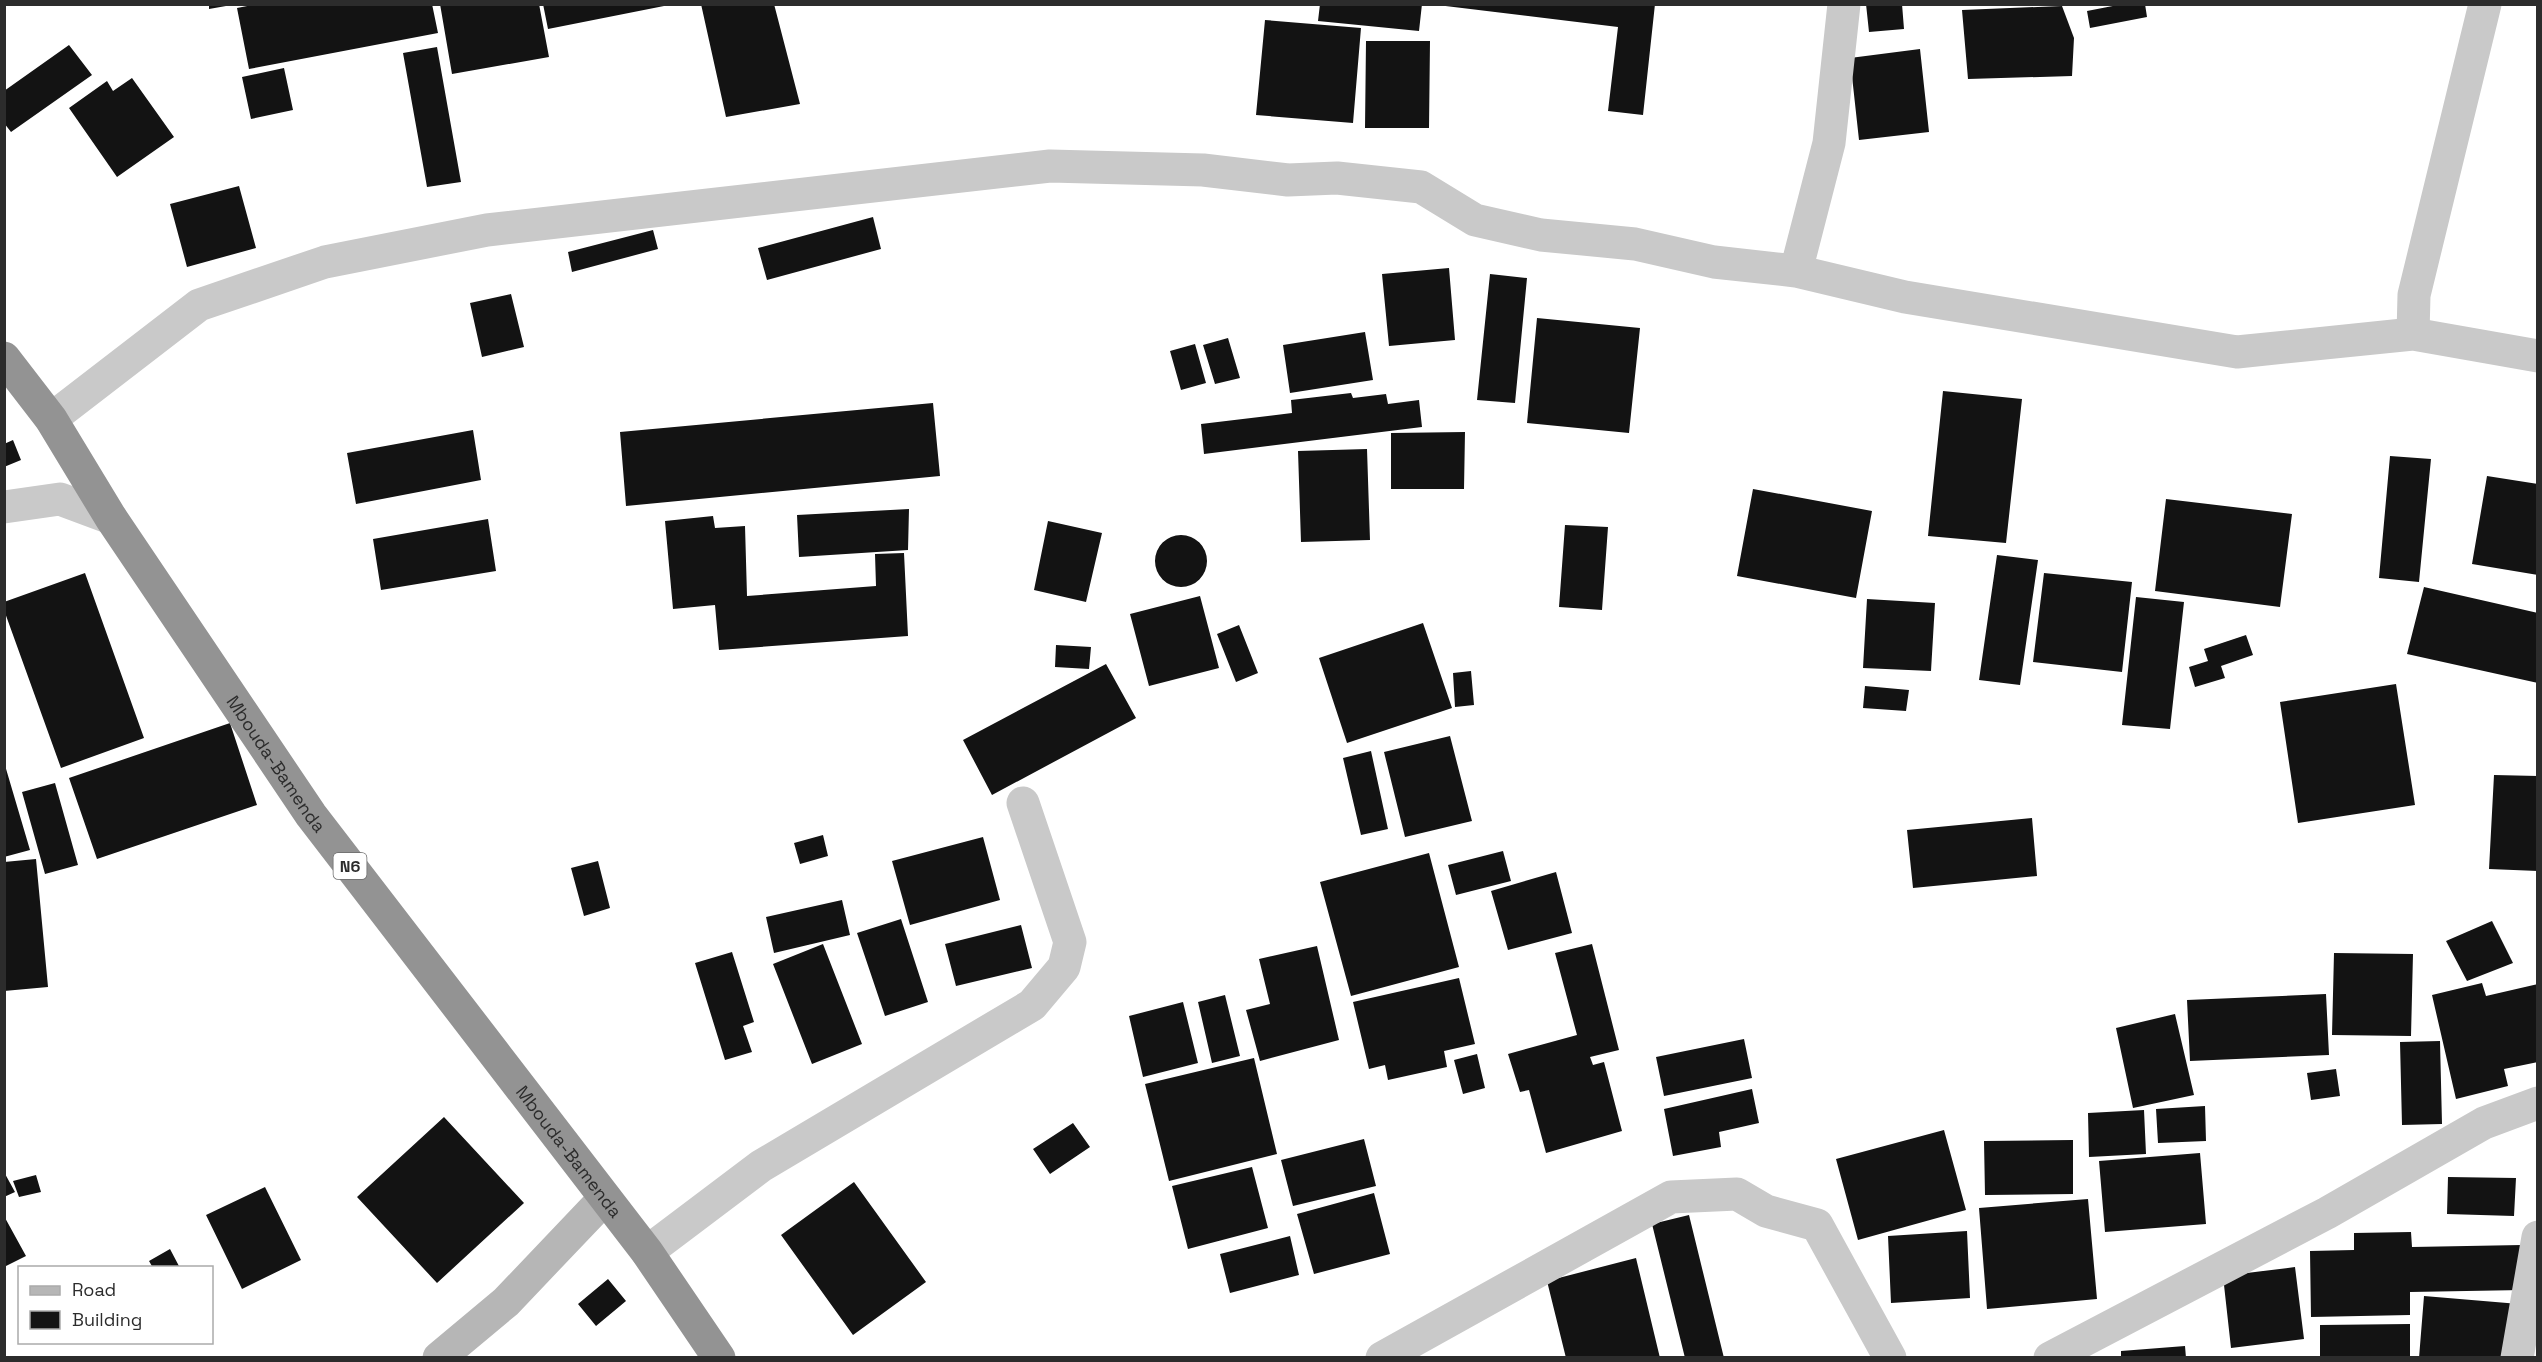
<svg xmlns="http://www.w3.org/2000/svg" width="2542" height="1362" font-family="'Space Grotesk',sans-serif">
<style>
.building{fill:#131313}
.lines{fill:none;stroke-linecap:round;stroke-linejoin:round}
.street{stroke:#c9c9c9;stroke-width:33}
.secondary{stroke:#b6b6b6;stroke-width:33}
.highway{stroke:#939393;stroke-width:33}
.labels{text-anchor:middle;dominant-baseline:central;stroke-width:6;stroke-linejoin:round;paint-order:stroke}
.shield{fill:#fff;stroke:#6b6b6b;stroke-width:1.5}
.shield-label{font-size:16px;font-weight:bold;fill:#2c2c2c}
.street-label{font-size:18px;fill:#2c2c2c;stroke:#fff}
</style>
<rect width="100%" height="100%" fill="#fff"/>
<path class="building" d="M209,4h17v2l-17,3z
M257,4h175l6,29 -189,36 -12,-61z
M440,4h99l10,53 -97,17z
M543,4h121v2l-116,23z
M701,4h73l26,100 -74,13z
M1320,4h102l-3,27 -101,-10z
M1429,4h226l-12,111 -35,-4 10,-84z
M1866,4h36l2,25 -35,3z
M2123,4h22l2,13 -57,11 -3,-17z
M2062,6l12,32 -2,38 -104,3 -6,-69z
M1265,20l96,8 -8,95 -97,-8z
M1366,41h64l-1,87h-64z
M69,45l23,30 -81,57 -7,-9v-32z
M437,47l24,135 -34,5 -24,-134z
M1920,49l9,83 -70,8 -9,-82z
M284,68l9,42 -42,9 -9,-42z
M132,78l42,59 -57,40 -48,-69 38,-27 6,10z
M239,186l17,62 -69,19 -17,-63z
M873,217l8,32 -114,31 -9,-32z
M653,230l5,19 -86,23 -4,-20z
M1449,268l6,72 -66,6 -7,-72z
M1490,274l37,4 -12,125 -38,-3z
M511,294l13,53 -42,10 -12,-54z
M1537,318l103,10 -11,105 -102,-10z
M1365,332l8,48 -83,13 -7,-48z
M1228,338l12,40 -25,6 -12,-39z
M1195,344l11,39 -25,7 -11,-39z
M1943,391l79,8 -16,144 -78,-7z
M1351,393l2,5 33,-4 2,10 31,-4 3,27 -218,27 -3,-30 91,-11 -1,-13z
M933,403l7,73 -314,30 -6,-74z
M473,430l8,50 -125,24 -9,-51z
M1465,432l-1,57h-73v-56z
M13,440l8,20 -17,7v-23z
M1367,449l3,91 -69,2 -3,-91z
M2390,456l41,3 -12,123 -40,-4z
M2487,476l51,8v91l-66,-11z
M1753,489l119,22 -16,87 -119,-22z
M2166,499l126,15 -12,93 -125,-16z
M909,509l-1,41 -109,7 -2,-42z
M713,516l2,12 30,-2 2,70 129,-10 -1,-32 29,-1 4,83 -189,14 -4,-45 -42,4 -8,-88z
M488,519l8,52 -115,19 -8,-51z
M1048,521l54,12 -16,69 -52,-12z
M1565,525l43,2 -6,83 -43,-3z
M1155 561a26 26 0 1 1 52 0a26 26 0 1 1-52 0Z
M1997,555l41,5 -18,125 -41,-5z
M85,573l59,165 -83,30 -57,-158v-8z
M2044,573l88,9 -10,90 -89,-10z
M2424,587l114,26v70l-131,-29z
M1200,596l19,72 -70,18 -19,-72z
M2136,597l48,5 -14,127 -48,-4z
M1867,599l68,4 -4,68 -68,-3z
M1423,623l29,85 -105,35 -28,-85z
M1239,625l19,48 -22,9 -19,-48z
M2246,635l7,20 -32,11 4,12 -30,9 -6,-20 19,-6 -4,-12z
M1056,645l35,2 -2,22 -34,-2z
M1106,664l30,54 -144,77 -29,-55z
M1471,671l3,34 -19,2 -2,-34z
M2396,684l19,121 -117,18 -18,-121z
M1865,686l44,4 -3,21 -43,-3z
M230,723l27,82 -160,54 -28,-81z
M1450,736l22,85 -67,16 -21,-85z
M1371,751l17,78 -27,6 -18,-77z
M4,762l26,88 -26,7z
M2494,775l44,1v95l-49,-2z
M55,783l23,82 -33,9 -23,-82z
M2032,818l5,58 -124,12 -6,-58z
M823,835l5,21 -28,8 -6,-21z
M983,837l17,63 -90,25 -18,-64z
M1503,851l8,30 -55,14 -8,-30z
M1429,853l30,114 -108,29 -31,-114z
M36,859l12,128 -44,4v-129z
M598,861l12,47 -26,8 -13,-48z
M1556,872l16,61 -64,17 -17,-59z
M842,900l8,35 -76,18 -8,-36z
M901,919l27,83 -43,14 -28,-83z
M2492,921l21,42 -46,18 -21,-40z
M1021,925l11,43 -76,18 -11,-42z
M823,944l39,100 -50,20 -39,-100z
M1592,944l27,106 -29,7 3,8 11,-3 18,69 -76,22 -17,-63 -9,2 -12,-38 69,-19 -22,-82z
M1317,946l22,94 -79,21 -14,-51 24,-6 -11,-45z
M732,952l22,70 -11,4 9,26 -27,8 -30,-97z
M2334,953l79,1 -2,82 -79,-1z
M1459,978l16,66 -31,7 3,16 -59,13 -3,-15 -16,4 -16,-67z
M2482,983l4,13 52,-12v78l-34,7 4,17 -52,13 -24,-104z
M2326,994l3,61 -139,6 -3,-61z
M1225,995l15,61 -28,7 -14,-61z
M1183,1002l15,61 -55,14 -14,-61z
M2175,1014l19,81 -61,13 -17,-80z
M1744,1039l8,39 -88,18 -8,-39z
M2440,1041l2,83 -40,1 -2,-83z
M1477,1054l8,34 -22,6 -9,-34z
M1254,1058l23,96 -108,27 -24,-97z
M2336,1069l4,27 -29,4 -4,-27z
M1752,1089l7,34 -40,9 2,15 -48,9 -9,-47z
M2205,1106l1,35 -48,2 -2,-34z
M2144,1110l2,44 -57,3 -1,-44z
M444,1117l80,86 -87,80 -80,-86z
M1073,1123l17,24 -40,27 -17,-25z
M1944,1130l22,80 -108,30 -22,-81z
M1364,1139l12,47 -83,20 -12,-46z
M2073,1140v54l-88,1 -1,-54z
M2200,1153l6,71 -101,8 -6,-71z
M1252,1167l16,61 -80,21 -16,-63z
M4,1172l11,20 -11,5z
M36,1175l5,17 -22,5 -6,-16z
M2448,1177l68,1 -2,38 -67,-2z
M854,1182l72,100 -73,53 -72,-100z
M265,1187l36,73 -59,29 -36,-74z
M1374,1193l16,61 -76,20 -17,-60z
M2088,1199l9,100 -110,10 -8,-101z
M1689,1215l35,143h-39l-33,-134z
M4,1216l22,40 -22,11z
M1967,1231l3,67 -79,5 -3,-67z
M2411,1232l1,15 110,-2 1,45 -113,2v23l-99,2 -1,-66 44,-1v-17z
M1290,1236l9,39 -69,18 -10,-39z
M170,1249l10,19h-27l-4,-7z
M1636,1258l24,100h-94l-19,-77z
M2295,1267l9,72 -73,9 -8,-72z
M608,1279l18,22 -30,25 -18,-22z
M2424,1296l95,8 -5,54h-95z
M2410,1324v32h-90v-31z
M2185,1346l1,12h-65v-7z"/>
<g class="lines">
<path class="street" d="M1796,271l33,-128 15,-139
M2413,334l1,-39 71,-291
M51,419l148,-114 126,-43 162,-32 563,-64 153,4 85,10 49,-2 84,9 54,33 66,15 94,9 79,18 82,9 109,26 332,55 176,-18 125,22
M4,507l56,-8 51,19
M647,1252l114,-86 271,-161 32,-38 6,-25 -47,-139
M1382,1358l289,-161 66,-3 29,17 51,14 73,133
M2050,1358l277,-145 157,-90 54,-20
M2517,1358l21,-121"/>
<path class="secondary" d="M439,1358l67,-56 99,-104"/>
<path class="highway" id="s1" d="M4,358l47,61 60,99 200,297 336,437 72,106"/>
</g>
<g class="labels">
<rect class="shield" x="333.5" y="853" width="33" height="26" rx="4.5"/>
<g class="shield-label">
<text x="350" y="866">N6</text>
</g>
<g class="street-label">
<text stroke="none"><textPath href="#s1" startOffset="489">Mbouda-Bamenda</textPath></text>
<text stroke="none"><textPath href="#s1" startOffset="975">Mbouda-Bamenda</textPath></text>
</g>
</g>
<rect width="2542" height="1362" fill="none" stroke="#2c2c2c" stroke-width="12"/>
<rect x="18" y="1266" width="195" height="78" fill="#ffffff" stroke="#ababab" stroke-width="1.5"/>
<rect x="30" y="1286" width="30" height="9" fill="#b6b6b6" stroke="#ababab" stroke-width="1.5"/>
<text x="72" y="1296" font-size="18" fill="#2c2c2c">Road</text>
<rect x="30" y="1311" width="30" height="18" fill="#131313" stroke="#ababab" stroke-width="1.5"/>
<text x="72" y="1326" font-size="18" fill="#2c2c2c">Building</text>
</svg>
